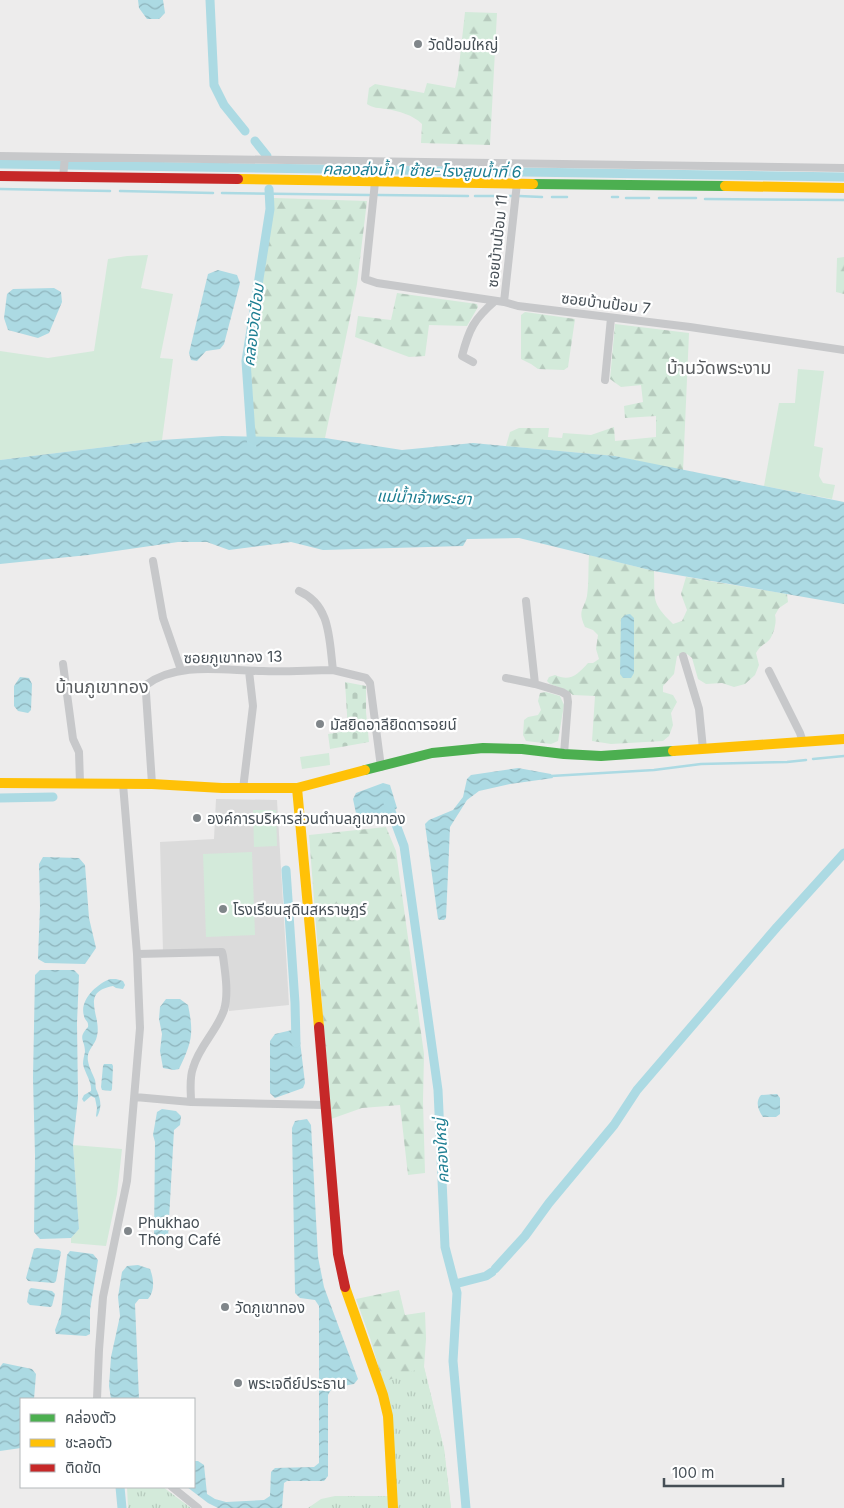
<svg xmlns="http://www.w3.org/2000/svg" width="844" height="1508" font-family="Inter,'Noto Sans Thai',sans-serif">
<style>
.education{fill:#dbdbdb}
.grass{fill:#d3eada}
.forest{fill:url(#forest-firs)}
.cemetery{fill:url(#cemetery-stones)}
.park{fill:url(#park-tufts)}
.water{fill:url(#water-waves)}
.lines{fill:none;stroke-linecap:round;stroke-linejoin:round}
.stream{stroke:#acdae3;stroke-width:2.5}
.canal{stroke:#acdae3;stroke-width:9}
.street{stroke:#c7c8ca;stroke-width:8}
.fast{stroke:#4caf50;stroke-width:10}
.slow{stroke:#ffc107;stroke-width:10}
.jam{stroke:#c62828;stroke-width:10}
.poi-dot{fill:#80868a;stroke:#fff;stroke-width:2}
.labels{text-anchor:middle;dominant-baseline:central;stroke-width:4.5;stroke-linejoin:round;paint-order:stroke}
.poi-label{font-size:15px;fill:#464f56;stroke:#fff;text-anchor:start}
.street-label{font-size:15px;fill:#464f56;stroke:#fff}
.water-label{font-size:16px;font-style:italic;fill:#1d7e92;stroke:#fff}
.quarter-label{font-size:18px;fill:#595c5f;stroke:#fff}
</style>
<defs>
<pattern id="forest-firs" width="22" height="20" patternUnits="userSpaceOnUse" patternTransform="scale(1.25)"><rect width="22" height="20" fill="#d3eada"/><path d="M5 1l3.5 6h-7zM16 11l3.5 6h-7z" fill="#b6cabd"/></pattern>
<pattern id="cemetery-stones" width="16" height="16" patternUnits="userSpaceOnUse" patternTransform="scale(1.25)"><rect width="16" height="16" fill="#d3eada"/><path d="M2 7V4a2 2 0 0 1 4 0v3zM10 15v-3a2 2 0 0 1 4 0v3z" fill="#b6cabd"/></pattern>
<pattern id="park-tufts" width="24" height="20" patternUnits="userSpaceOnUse" patternTransform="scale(1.25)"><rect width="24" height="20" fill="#d3eada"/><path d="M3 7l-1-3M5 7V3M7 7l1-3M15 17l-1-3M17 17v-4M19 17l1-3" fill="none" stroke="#b6cabd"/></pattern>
<pattern id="water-waves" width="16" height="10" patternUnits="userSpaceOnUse" patternTransform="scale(1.25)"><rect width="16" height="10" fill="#acdae3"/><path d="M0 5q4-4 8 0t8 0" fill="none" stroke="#8eb3bb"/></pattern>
</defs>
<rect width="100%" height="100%" fill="#edecec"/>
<path class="education" d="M216,799l61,1 12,205 -60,6 -5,-61 -61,2 -3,-110 54,-3z"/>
<path class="grass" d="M148,255l-7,33 32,6 -13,64 13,1 -11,81 -162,20v-109l48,7 46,-7 14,-92 19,-3z
M798,369l26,2 -10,75 9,2 -4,28 4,7 12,2 -3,14 -68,-13 15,-83h16z
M329,753l1,12 -28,4 -2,-12z
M253,810h23l1,36 -23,1z
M252,852l3,83 -49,2 -3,-83z
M73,1145l49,4 -5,45 -11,52 -35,-3v-5l8,-9z"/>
<path class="forest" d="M465,12l32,1 -7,132 -69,-2 1,-19c-9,-9 -23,-13 -36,-15 -7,-1 -14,-1 -19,-5l2,-16 6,-4 49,9 3,-10 28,5 3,-13z
M274,198l93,3 -10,83 -32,154 -70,-1 -5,-76z
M844,257v37l-8,-2 1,-34z
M397,293l80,11 1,3 -11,19 -38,-1 -4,31 -16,1 -54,-20 3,-21 33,4z
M525,312l50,7 -7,48 -4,3 -26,-1 -7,-5 -10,-5v-44z
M615,324l74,9 -6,138 -68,-15 -109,-10 4,-14 9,-4h30l-1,9 14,1 1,-5 28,2 23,-8 1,14 41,-4v-21l-31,2 -1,-12 19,-4 -2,-17 -20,2 -11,-8z
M589,555l65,16c1,30 -3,31 19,53l9,-3 5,-11 -6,-16 5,-17 101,17 1,8 -9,6 -4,7c2,7 -1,18 -5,24 -6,7 -8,4 -14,14l3,12 -4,10 -10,9 -11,3 -12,-4 -16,1 -8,-5 -6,-21 -5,-4 -10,2 -3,18 -11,12v6l10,3 4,7 -6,11 2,12 -4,11 -6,5 -52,3 -19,-3 3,-45 -22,-1 -7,-5 -16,-6 -3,-3 2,-4 6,-2c15,7 22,0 33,-12h5l6,-4 -3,-10 2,-14 -5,-5 -8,-3c-8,-17 -1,-17 2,-31 2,-13 1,-27 2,-41z
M546,692l14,4 4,9 -6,36 -7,3 -25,-3 -3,-6 1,-15 4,-3 10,-2 3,-5 -3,-9 2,-8z
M386,827l10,24 28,203 -1,47 2,72 -17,2 -8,-70 -38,3 -31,11 -22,-284z
M399,1290l6,25 20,-3 1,27 -2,28 20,82 7,59 -68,-126 -13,-44 -14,-39z"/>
<path class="cemetery" d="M345,682l21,4v26l3,30 -39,7 -2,-15 20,-3z"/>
<path class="park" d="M424,1367l20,82 7,59h-143l13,-9 14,-3h61l-13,-114z
M127,1487h36l28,21h-63z"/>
<path class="water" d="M138,0h25l2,13 -6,6h-12l-8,-11z
M218,270l19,5 3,8 -16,61 -4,5 -14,2 -9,10 -6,-1 -2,-7 19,-79z
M54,288l7,4 1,10 -13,31 -11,5 -30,-8 -4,-12 3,-24 6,-5z
M222,436l103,2 77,12 71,-7 142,13 229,46v102l-190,-33 -135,-33 -52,1 -4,7 -140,4 -32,-8 -62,8 -22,-8h-29l-90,13 -88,9v-104l162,-20z
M630,614l4,4v55l-3,5h-8l-3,-4 1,-55 4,-4z
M20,677l9,1 3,6 -1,26 -3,3 -10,-2 -4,-5v-20z
M518,768l33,6 2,4 -43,6 -31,7 -12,9 -17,27 -4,91 -2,2h-4l-2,-1 -13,-95 4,-4 24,-10 10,-13 4,-18 4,-4z
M383,783l7,2 7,23 -8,7 -25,8 -7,-5 -4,-19 3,-6z
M43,857l36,1 6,7 4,53 7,30 -11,16 -40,-1 -7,-4 2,-52 -1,-43z
M40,970h34l5,5 -2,48 1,75 -5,47 6,84 -8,9 -31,1 -6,-7 1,-76 -2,-78 2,-103z
M110,979h6l7,2 2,4 -2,4 -7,-1 -3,-2c-34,6 -11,30 -16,50 -2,10 -11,14 -9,25 1,7 5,13 7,19 1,4 0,8 2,11 4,10 5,16 0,26l-1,-1 1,-8 -2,-10 -4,-2 -7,6 -2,-3 2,-4 7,-4c1,-10 -6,-17 -8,-27 0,-4 1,-8 2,-12 0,-13 -8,-13 3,-25 1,-6 -3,-6 -4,-11 -5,-16 13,-32 26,-37z
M166,999h14l8,6c6,29 4,37 -9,64l-5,1 -11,-2 -3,-17 2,-17 -3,-15 1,-12z
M292,1030l7,3 6,50 -2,5 -28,10 -5,-5v-52l5,-7z
M104,1064h8l1,2 -1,23 -1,2 -9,-1 -1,-3 2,-21z
M777,1094l3,4v16l-4,3h-13c-5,-7 -8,-15 -2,-22z
M162,1109l14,2 5,5 -1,9 -6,5 -6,107 -4,5 -6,1 -4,-4 1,-97 -2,-7 4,-23z
M307,1119l4,6 7,132 6,30 34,92 -4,5 -22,4 -4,7v81l-4,5h-37l-3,2 -2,25h-64l-10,-5 -21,-16h7v-26h4l6,4 3,29 8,5 11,3 38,-2 6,-4 1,-24 4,-4 39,-1 5,-4v-157l-4,-6 -15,-2 -5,-5 -3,-165 3,-7z
M37,1248l22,2 2,2 -5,29 -2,2 -26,-2 -2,-3 8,-29z
M70,1251l23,3 5,6 -8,50v24l-4,2 -30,-2 -1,-4 6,-16 6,-59z
M138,1265l12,4c4,10 5,22 -2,30h-9l-4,5 4,95h-28l-2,-13 2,-29 9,-41 -2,-19 4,-25 5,-6z
M31,1288l21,3 3,3 -3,12 -2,1 -20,-2 -3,-3 2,-12z
M3,1363l29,6 4,5 -2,25h-13v49l-21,3v-84z"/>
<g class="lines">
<path class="stream" d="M0,189l110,2
M120,191l93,2
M222,193l147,2
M378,195l90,1
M475,196h38
M519,196l23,1
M552,197h15
M612,197h6
M626,198h23
M659,198h37
M705,199l139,1
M813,759l31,-3
M551,776l103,-6 47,-6 86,-2 19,-2"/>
<path class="canal" d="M210,0l4,85 10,20 21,26
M255,141l12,15
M0,164l844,13
M252,449l-6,-88 24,-152 -1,-20
M0,798l53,-1
M388,803l16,43 34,244 7,157 12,46 -4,68 13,147
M286,870l9,133 1,40
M495,1269l30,-33 24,-33 65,-78 23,-35 140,-163 67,-74
M455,1284l31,-8 6,-4
M120,1487l2,21"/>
<path class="street" d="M0,156l844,12
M63,177l2,-20
M346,181l1,-19
M375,182l-10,97 12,4 127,19 14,4 172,21 154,23
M504,302l13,-119
M473,362l-11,-6c7,-27 12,-37 33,-55
M605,380l6,-62
M153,561l10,57 18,52
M299,591c32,14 30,48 34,79l33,8 4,5 11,84
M526,601l9,83 27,8 5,3 1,7 -4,52
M683,656l16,53 4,40
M63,664l10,75 6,13 1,31
M769,671l31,62 3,9
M506,678l29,6
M152,784l-6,-91v-8c32,-24 80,-14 117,-14 24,1 47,-1 70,-1
M243,789l10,-83 -4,-35
M137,954l85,-2 1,4c2,16 6,37 1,54 -7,21 -25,36 -31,58 -4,11 -2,23 -2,34
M135,1097l56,5 134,3
M97,1399l2,-49 4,-53 24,-116 13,-153 -3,-74 -14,-170
M172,1487l26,21"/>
<path class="fast" d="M533,184l192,2
M365,770l67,-17 51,-5 39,1 42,5 37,2 72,-5"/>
<path class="slow" d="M238,179l295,5
M725,186l119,2
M673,751l171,-12
M0,783l152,1 70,4h75l68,-18
M297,788l22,239
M345,1287l38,108 5,21 5,92"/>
<path class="jam" d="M0,176l238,3
M319,1027l19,227 7,33"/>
</g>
<g class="poi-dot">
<circle cx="418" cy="44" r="5"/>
<circle cx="320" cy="724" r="5"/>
<circle cx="197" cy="818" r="5"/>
<circle cx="223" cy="909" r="5"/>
<circle cx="128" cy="1231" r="5"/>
<circle cx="225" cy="1307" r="5"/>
<circle cx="238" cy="1383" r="5"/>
</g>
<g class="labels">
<g class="poi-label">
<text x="428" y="44">วัดป้อมใหญ่</text>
<text x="330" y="724">มัสยิดอาลียิดดารอยน์</text>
<text x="207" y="818">องค์การบริหารส่วนตำบลภูเขาทอง</text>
<text x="233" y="909">โรงเรียนสุดินสหราษฎร์</text>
<text x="138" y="1222">Phukhao<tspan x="138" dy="17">Thong Café</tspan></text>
<text x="235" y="1307">วัดภูเขาทอง</text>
<text x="248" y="1383">พระเจดีย์ประธาน</text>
</g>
<g class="street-label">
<text transform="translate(497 241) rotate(-84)">ซอยบ้านป้อม 11</text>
<text transform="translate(606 303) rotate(7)">ซอยบ้านป้อม 7</text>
<text transform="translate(233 657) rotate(-1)">ซอยภูเขาทอง 13</text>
</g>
<g class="water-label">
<text transform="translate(422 170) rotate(1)">คลองส่งน้ำ 1 ซ้าย-โรงสูบน้ำที่ 6</text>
<text transform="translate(253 325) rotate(-83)">คลองวัดป้อม</text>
<text transform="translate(424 497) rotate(2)">แม่น้ำเจ้าพระยา</text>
<text transform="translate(441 1151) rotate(-93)">คลองใหญ่</text>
</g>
<g class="quarter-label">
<text x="719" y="367">บ้านวัดพระงาม</text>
<text x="102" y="686">บ้านภูเขาทอง</text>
</g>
</g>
<rect x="20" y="1398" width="175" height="90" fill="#ffffff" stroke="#b5b9bb"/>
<rect x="30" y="1414" width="25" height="8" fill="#4caf50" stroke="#b5b9bb"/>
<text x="65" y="1423" font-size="15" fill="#464f56">คล่องตัว</text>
<rect x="30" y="1439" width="25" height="8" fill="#ffc107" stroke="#b5b9bb"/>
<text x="65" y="1448" font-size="15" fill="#464f56">ชะลอตัว</text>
<rect x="30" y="1464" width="25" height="8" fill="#c62828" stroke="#b5b9bb"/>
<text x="65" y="1473" font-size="15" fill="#464f56">ติดขัด</text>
<path d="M664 1478v8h119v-8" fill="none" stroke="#464f56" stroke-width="2.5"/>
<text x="672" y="1478" font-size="15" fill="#464f56" stroke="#ffffff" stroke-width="4" paint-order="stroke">100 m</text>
</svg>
